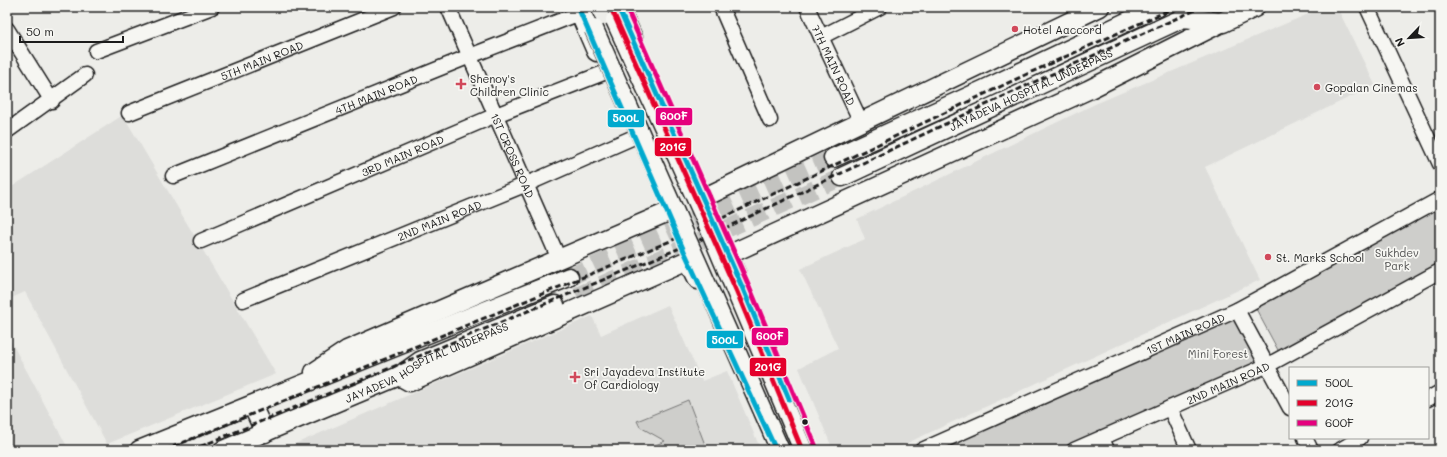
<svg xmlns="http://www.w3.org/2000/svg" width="1447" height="457" font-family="Mali,sans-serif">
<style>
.built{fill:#ddddda}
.green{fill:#cececb;stroke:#757574}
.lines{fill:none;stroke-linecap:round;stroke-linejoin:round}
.major-tunnel{stroke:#c3c3c0;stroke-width:18;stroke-dasharray:18 9;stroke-linecap:butt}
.minor-casing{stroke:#1c1c1c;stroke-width:17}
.major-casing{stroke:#1c1c1c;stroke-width:21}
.highway-casing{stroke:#1c1c1c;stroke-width:23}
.minor{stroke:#f6f6f2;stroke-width:14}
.major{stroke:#f6f6f2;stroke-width:18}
.highway{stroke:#f6f6f2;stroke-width:20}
.rail{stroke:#1c1c1c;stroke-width:3;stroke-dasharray:6 3;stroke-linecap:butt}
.major-bridge-casing{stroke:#1c1c1c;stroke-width:21;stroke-linecap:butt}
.major-bridge{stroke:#f6f6f2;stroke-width:18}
.bus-1-casing{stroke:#f6f6f2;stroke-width:8}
.bus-2-casing{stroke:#f6f6f2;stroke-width:8}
.bus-3-casing{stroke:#f6f6f2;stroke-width:8}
.bus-1{stroke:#00a9ce;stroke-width:5}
.bus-2{stroke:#e4002b;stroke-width:5}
.bus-3{stroke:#e5007d;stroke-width:5}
.poi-dot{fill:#d1495b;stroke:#f6f6f2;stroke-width:1.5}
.bus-dot{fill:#1c1c1c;stroke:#f6f6f2;stroke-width:1.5}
.labels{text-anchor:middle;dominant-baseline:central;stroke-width:3.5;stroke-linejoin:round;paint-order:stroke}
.poi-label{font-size:11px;fill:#1c1c1c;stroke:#f6f6f2;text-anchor:start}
.street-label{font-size:11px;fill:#1c1c1c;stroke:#f6f6f2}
.park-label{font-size:11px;fill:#515151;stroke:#f6f6f2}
.line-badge{stroke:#f6f6f2;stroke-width:1.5}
.badge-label{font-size:11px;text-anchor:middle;font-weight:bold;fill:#fff}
</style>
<rect width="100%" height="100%" fill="#edede9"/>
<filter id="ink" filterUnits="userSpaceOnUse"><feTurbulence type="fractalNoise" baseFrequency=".025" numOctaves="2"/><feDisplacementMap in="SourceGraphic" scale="8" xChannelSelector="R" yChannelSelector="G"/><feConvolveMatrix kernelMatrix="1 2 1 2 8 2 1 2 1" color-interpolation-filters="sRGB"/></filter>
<g filter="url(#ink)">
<path class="built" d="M1325,7h12l38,78 -170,82 55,113 -368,170h-59l-34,-82 39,-20 -38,-79 65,-30 -8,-20 238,-115z
M123,115l153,259 -169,70 -82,-152 -18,8v-110z
M668,305l34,76 25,-10 34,79h-480l311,-134 9,19z
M7,334l62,116h-55l-7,-10z"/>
<path class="green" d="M1440,206v58l-161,88 -24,-45z
M1236,317l25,45 -203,88h-121z
M688,400l19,50h-20l1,-4 -11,4h-33l21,-9 -25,-14 -3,-6z"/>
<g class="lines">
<path class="major-tunnel" d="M569,277l264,-119
M577,296l265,-119"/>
<g class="minor-casing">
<g id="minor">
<path id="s1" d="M448,7l111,252"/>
<path d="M721,7l49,113"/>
<path id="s2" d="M807,7l54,115"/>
<path d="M1367,7l73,157"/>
<path d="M7,29l45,72"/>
<path d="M821,37l59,-30"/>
<path d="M96,51l116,-44"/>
<path id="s3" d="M129,113l265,-106"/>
<path d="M7,131l78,-56"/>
<path id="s4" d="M173,176l297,-120 110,-43"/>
<path id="s5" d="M201,241l295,-126 110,-43"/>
<path id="s6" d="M243,300l284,-116 107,-47"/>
<path d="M1237,310l53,98"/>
<path d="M1428,399l12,-7"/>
<path d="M1170,408l19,42"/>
<path d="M1102,438l5,12"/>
<path d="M1305,438l6,12"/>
<path id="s7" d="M922,450l315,-140 203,-111"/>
<path id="s8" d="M1074,450l194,-85 172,-94"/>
<path d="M1340,450l20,-12"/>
</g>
</g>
<g class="major-casing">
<g id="major">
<path d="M833,158l152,-69 173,-82"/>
<path id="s9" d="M842,177l341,-159 40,4"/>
<path d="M703,198l397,-191"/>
<path d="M737,275l-9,-20 360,-165 135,-68"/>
<path d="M314,372l33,-22 321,-138"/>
<path d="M399,376l11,6 278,-122 10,20"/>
<path d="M252,405l13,28"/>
<path d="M139,450l430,-173"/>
<path id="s10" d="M223,450l176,-74 21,-15 135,-56"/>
</g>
</g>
<g class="highway-casing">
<path id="highway" d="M578,7l19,44
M618,7l14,31
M1223,22l31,-15"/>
</g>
<use href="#minor" class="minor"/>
<use href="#major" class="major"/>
<use href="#highway" class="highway"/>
<path class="rail" d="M165,450l532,-220 330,-156 149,-67
M192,450l510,-211 330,-156 170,-76"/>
<g class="major-bridge-casing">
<path id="major-bridge" d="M615,20l92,203 96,227
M594,29l186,421"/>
</g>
<use href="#major-bridge" class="major-bridge"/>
<g class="bus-1-casing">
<path id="bus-1" d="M578,7l106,244 92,199
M618,7l125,282 46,110"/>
</g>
<g class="bus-2-casing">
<path id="bus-2" d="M612,10l125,282 65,158"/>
</g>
<g class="bus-3-casing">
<path id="bus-3" d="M626,7l123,279 67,161"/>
</g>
<use href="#bus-1" class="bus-1"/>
<use href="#bus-2" class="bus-2"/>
<use href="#bus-3" class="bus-3"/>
</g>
</g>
<g class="poi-dot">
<circle cx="1015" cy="29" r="4"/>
<path d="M459 78h4v4h4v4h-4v4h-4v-4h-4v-4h4z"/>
<circle cx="1317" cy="87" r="4"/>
<circle cx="1268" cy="257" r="4"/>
<path d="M573 371h4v4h4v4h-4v4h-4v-4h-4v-4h4z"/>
</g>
<circle class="bus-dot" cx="805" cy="422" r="3.5"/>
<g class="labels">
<g class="poi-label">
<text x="1023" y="29">Hotel Aaccord</text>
<text x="470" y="78">Shenoy's<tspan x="470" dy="13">Children Clinic</tspan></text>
<text x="1325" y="87">Gopalan Cinemas</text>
<text x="1276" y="257">St. Marks School</text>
<text x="584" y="371">Sri Jayadeva Institute<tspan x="584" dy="13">Of Cardiology</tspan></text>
</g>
<g class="street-label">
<text stroke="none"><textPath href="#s3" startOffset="143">5TH MAIN ROAD</textPath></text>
<text stroke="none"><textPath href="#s2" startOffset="64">7TH MAIN ROAD</textPath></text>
<text stroke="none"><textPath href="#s9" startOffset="208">JAYADEVA HOSPITAL UNDERPASS</textPath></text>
<text stroke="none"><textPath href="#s4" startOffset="219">4TH MAIN ROAD</textPath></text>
<text stroke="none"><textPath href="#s5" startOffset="219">3RD MAIN ROAD</textPath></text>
<text stroke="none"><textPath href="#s1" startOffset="162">1ST CROSS ROAD</textPath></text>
<text stroke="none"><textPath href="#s6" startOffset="212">2ND MAIN ROAD</textPath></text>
<text stroke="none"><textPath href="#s7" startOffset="288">1ST MAIN ROAD</textPath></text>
<text stroke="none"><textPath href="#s10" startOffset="222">JAYADEVA HOSPITAL UNDERPASS</textPath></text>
<text stroke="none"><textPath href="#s8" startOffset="168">2ND MAIN ROAD</textPath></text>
</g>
<g class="park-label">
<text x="1397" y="252">Sukhdev<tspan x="1397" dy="13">Park</tspan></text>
<text x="1218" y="353">Mini Forest</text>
</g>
</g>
<g class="line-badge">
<rect x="655" y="107" width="38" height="19" rx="4" fill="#e5007d"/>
<rect x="607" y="109" width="38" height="19" rx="4" fill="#00a9ce"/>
<rect x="654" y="137" width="38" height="20" rx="4" fill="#e4002b"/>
<rect x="751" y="327" width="38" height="19" rx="4" fill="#e5007d"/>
<rect x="706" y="330" width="38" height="19" rx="4" fill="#00a9ce"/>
<rect x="749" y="357" width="38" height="20" rx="4" fill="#e4002b"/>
</g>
<g class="badge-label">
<text x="674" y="120">600F</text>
<text x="626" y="122">500L</text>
<text x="673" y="151">201G</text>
<text x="770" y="340">600F</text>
<text x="725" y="344">500L</text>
<text x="768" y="371">201G</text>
</g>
<rect width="1447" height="457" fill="none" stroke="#f6f6f2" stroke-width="24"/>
<rect x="12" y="12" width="1423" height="433" fill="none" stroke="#1c1c1c" stroke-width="1.5" filter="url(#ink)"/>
<rect x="1289" y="367" width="140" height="72" fill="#f6f6f2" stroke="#9f9f9c"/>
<rect x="1297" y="380" width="20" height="6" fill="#00a9ce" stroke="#9f9f9c"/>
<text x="1325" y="387" font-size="12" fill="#1c1c1c">500L</text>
<rect x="1297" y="400" width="20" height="6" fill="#e4002b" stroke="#9f9f9c"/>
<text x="1325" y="407" font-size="12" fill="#1c1c1c">201G</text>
<rect x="1297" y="420" width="20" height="6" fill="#e5007d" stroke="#9f9f9c"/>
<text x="1325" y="427" font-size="12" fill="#1c1c1c">600F</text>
<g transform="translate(1409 38) rotate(245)" stroke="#f6f6f2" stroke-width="3" paint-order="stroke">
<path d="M0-3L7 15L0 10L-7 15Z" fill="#1c1c1c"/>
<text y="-6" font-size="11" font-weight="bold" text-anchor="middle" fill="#1c1c1c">N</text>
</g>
<path d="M20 36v6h103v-6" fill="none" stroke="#1c1c1c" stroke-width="2"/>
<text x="26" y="36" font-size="12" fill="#1c1c1c" stroke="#f6f6f2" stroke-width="3" paint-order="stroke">50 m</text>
</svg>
